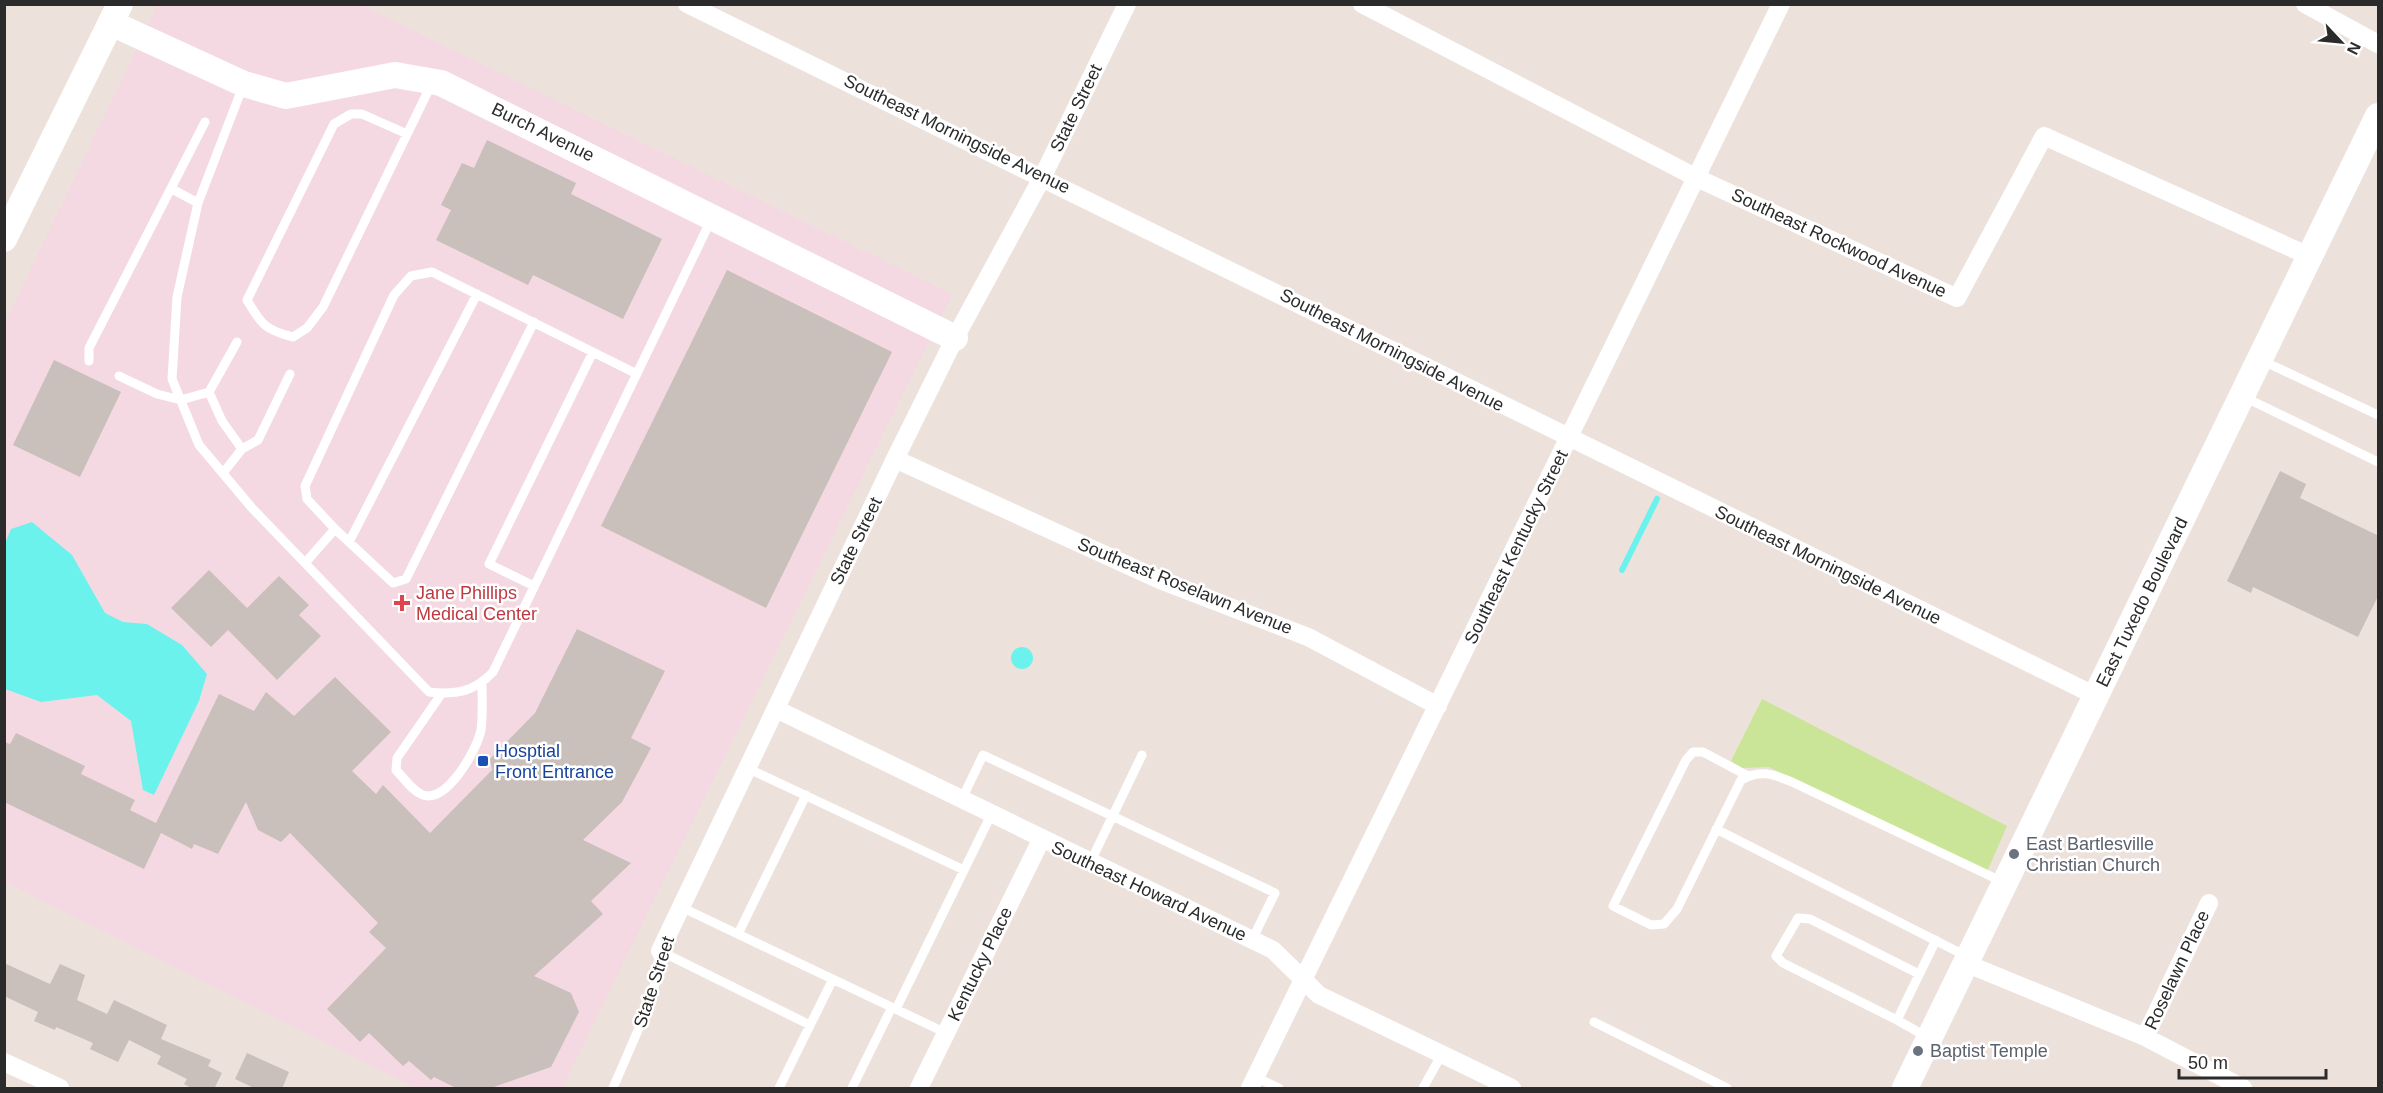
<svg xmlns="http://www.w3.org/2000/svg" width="2383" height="1093" font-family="Arial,sans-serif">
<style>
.medical{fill:#f4d9e3}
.green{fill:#cae597}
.water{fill:#6cf2ed}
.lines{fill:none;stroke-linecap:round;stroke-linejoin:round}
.stream{stroke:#6cf2ed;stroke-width:6}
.building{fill:#c9bfbb}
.lane{stroke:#fff;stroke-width:9}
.street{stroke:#fff;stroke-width:18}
.secondary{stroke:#fff;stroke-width:26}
.health-dot{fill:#e0444e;stroke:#fff;stroke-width:2}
.transit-dot{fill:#1a4fb4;stroke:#fff;stroke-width:2}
.worship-dot{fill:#6b7280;stroke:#fff;stroke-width:2}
.labels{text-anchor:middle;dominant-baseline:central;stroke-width:5;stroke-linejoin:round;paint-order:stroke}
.street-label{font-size:18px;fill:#2b2b2b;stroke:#fff}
.health-label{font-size:18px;fill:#be3a42;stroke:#fff;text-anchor:start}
.transit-label{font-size:18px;fill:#164399;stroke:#fff;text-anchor:start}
.worship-label{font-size:18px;fill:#5b616d;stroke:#fff;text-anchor:start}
</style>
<rect width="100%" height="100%" fill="#ede1dc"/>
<path class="medical" d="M158,4l203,1 591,289 -390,794h-147l-410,-206 -1,-558z"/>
<path class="green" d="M1762,699l245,127 -21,48 -217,-107 -27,1 -11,-7z"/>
<path class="water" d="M32,522l40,33 33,58 18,9 24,2 35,21 25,29 -8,27 -45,94 -11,-5 -12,-69 -34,-26 -56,7 -36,-13v-146l6,-14z
M1011 658a11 11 0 1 1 22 0a11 11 0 1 1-22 0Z"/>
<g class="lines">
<path class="stream" d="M1622,570l35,-71"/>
</g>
<path class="building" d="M487,140l89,43 -5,11 91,45 -39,80 -90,-44 -5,10 -92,-45 15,-30 -10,-5 21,-42 12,5z
M727,270l165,82 -126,256 -165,-82z
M54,360l67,32 -41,85 -67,-32z
M2280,471l26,13 -6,14 79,38v58l-21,43 -105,-50 -2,6 -24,-12z
M209,570l38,38 32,-32 30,29 -10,10 22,21 -44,44 -49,-50 -17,17 -40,-39z
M577,629l88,42 -34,67 20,10 -29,54 -39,38 48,23 -40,38 12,13 -69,62 37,17 8,19 -28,55 -63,22h-30l-24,-12 -3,3 -22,-19 -6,5 -34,-33 -9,9 -33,-33 59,-61 -17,-16 9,-9 -88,-90 -9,9 -23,-12 -12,-28 -28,52 -24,-10 -2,5 -31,-16 -17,36 -140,-67v-60l6,2 6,-11 69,33 -4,8 54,26 -5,10 26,13 63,-129 35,17 12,-19 28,24 41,-39 56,55 -39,39 24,23 7,-9 47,48 62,-63 -2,-11 45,-46z
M4,963l46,21 10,-20 25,11 -8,25 30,14 7,-14 53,25 -6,14 50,21 -3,6 14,7 -8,16h-21l-9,-5 3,-5 -30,-15 4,-8 -32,-16 -11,22 -28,-13 3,-6 -37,-16 -1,3 -21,-9 4,-9 -34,-16z
M247,1053l42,19 -7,17h-26l-21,-10z"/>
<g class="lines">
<path class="lane" d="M243,86l-45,117 -21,94 -5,82 27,66 53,63 177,184c27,3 45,0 64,-20l218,-452
M407,134l-45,-20h-11l-17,10 -87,176c14,24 18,30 46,37l14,-9 16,-21 109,-224
M172,189l26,14
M2261,360l117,55
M89,361v-13l116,-226
M119,376l38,18 24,6 28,-8 28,-50
M209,392l13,29 20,28 -19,24
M2244,397l134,65
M242,449l16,-9 32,-66
M335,529l58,54 13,-4 128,-257
M349,542l128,-248
M305,563l30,-34 -28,-30 -2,-13 89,-191 17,-19 21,-4 205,102
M534,586l-45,-22 104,-212
M442,693l-45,65 -1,12c8,8 16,21 27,25 24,8 54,-45 58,-65 2,-15 1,-31 1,-47
M747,768l217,102
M1748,776l-45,-24h-10l-7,8 -73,146 38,19 13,-1 13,-15 64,-129c19,-11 32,-6 51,2l211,100
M961,801l22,-46 292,138 -23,47
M1716,829l252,128
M1090,863l52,-108
M681,907l265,126
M738,934l68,-139
M896,1009l95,-194
M1897,1020l-114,-57 -7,-7 22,-38 12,1 109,55
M1594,1022l133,66
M1927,1037l-30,-17 39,-80
M1255,1077l24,11
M613,1088l39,-90 8,-47 150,74
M779,1088l54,-109
M852,1088l40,-81
M1423,1088l19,-34"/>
<path class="street" d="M687,4c472,227 939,463 1409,692
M1362,4l335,174 260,120 87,-162 265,120
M2305,4l73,40
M895,459l265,121 148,57 130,69
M776,709l497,241 46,45 193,93
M660,951l235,-492 60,-121 88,-162 84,-172
M1965,963l180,74 98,51
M2145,1037l64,-134
M4,1062l56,26
M919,1088l122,-248
M1250,1088l531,-1084"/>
<path class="secondary" d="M111,23l133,61 42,12 109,-21 46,8 514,255
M4,239l116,-235
M1905,1088l473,-972"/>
</g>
<path class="health-dot" d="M399 594h6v6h6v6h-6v6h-6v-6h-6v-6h6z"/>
<rect class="transit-dot" x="477" y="755" width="12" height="12" rx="3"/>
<g class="worship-dot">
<circle cx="2014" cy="854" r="6"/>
<circle cx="1918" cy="1051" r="6"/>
</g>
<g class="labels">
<g class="street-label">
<text transform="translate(1076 108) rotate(-64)">State Street</text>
<text transform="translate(543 132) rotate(26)">Burch Avenue</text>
<text transform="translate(957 134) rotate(26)">Southeast Morningside Avenue</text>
<text transform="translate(1839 243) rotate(25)">Southeast Rockwood Avenue</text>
<text transform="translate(1392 350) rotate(27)">Southeast Morningside Avenue</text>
<text transform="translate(856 541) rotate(-64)">State Street</text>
<text transform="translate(1516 547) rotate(-64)">Southeast Kentucky Street</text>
<text transform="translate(1828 565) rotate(26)">Southeast Morningside Avenue</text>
<text transform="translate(1185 586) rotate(22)">Southeast Roselawn Avenue</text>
<text transform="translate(2142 602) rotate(-64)">East Tuxedo Boulevard</text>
<text transform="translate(1149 891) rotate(25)">Southeast Howard Avenue</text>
<text transform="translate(980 964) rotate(-64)">Kentucky Place</text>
<text transform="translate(2177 970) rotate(-65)">Roselawn Place</text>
<text transform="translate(654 982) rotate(-72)">State Street</text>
</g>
<g class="health-label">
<text x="416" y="593">Jane Phillips<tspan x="416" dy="21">Medical Center</tspan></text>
</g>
<g class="transit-label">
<text x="495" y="751">Hosptial<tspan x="495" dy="21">Front Entrance</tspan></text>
</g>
<g class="worship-label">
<text x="2026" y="844">East Bartlesville<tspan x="2026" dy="21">Christian Church</tspan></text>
<text x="1930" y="1051">Baptist Temple</text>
</g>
</g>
<rect width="2383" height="1093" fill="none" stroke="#2b2b2b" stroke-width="12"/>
<g transform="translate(2341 42) rotate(116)" stroke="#ffffff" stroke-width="4.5" paint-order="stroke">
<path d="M0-4.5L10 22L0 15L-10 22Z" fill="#2b2b2b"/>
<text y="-9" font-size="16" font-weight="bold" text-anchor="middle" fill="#2b2b2b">N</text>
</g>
<path d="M2179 1069v9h147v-9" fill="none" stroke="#2b2b2b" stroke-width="3"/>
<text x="2188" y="1069" font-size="18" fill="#2b2b2b" stroke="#ffffff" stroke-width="4.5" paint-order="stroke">50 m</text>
</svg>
